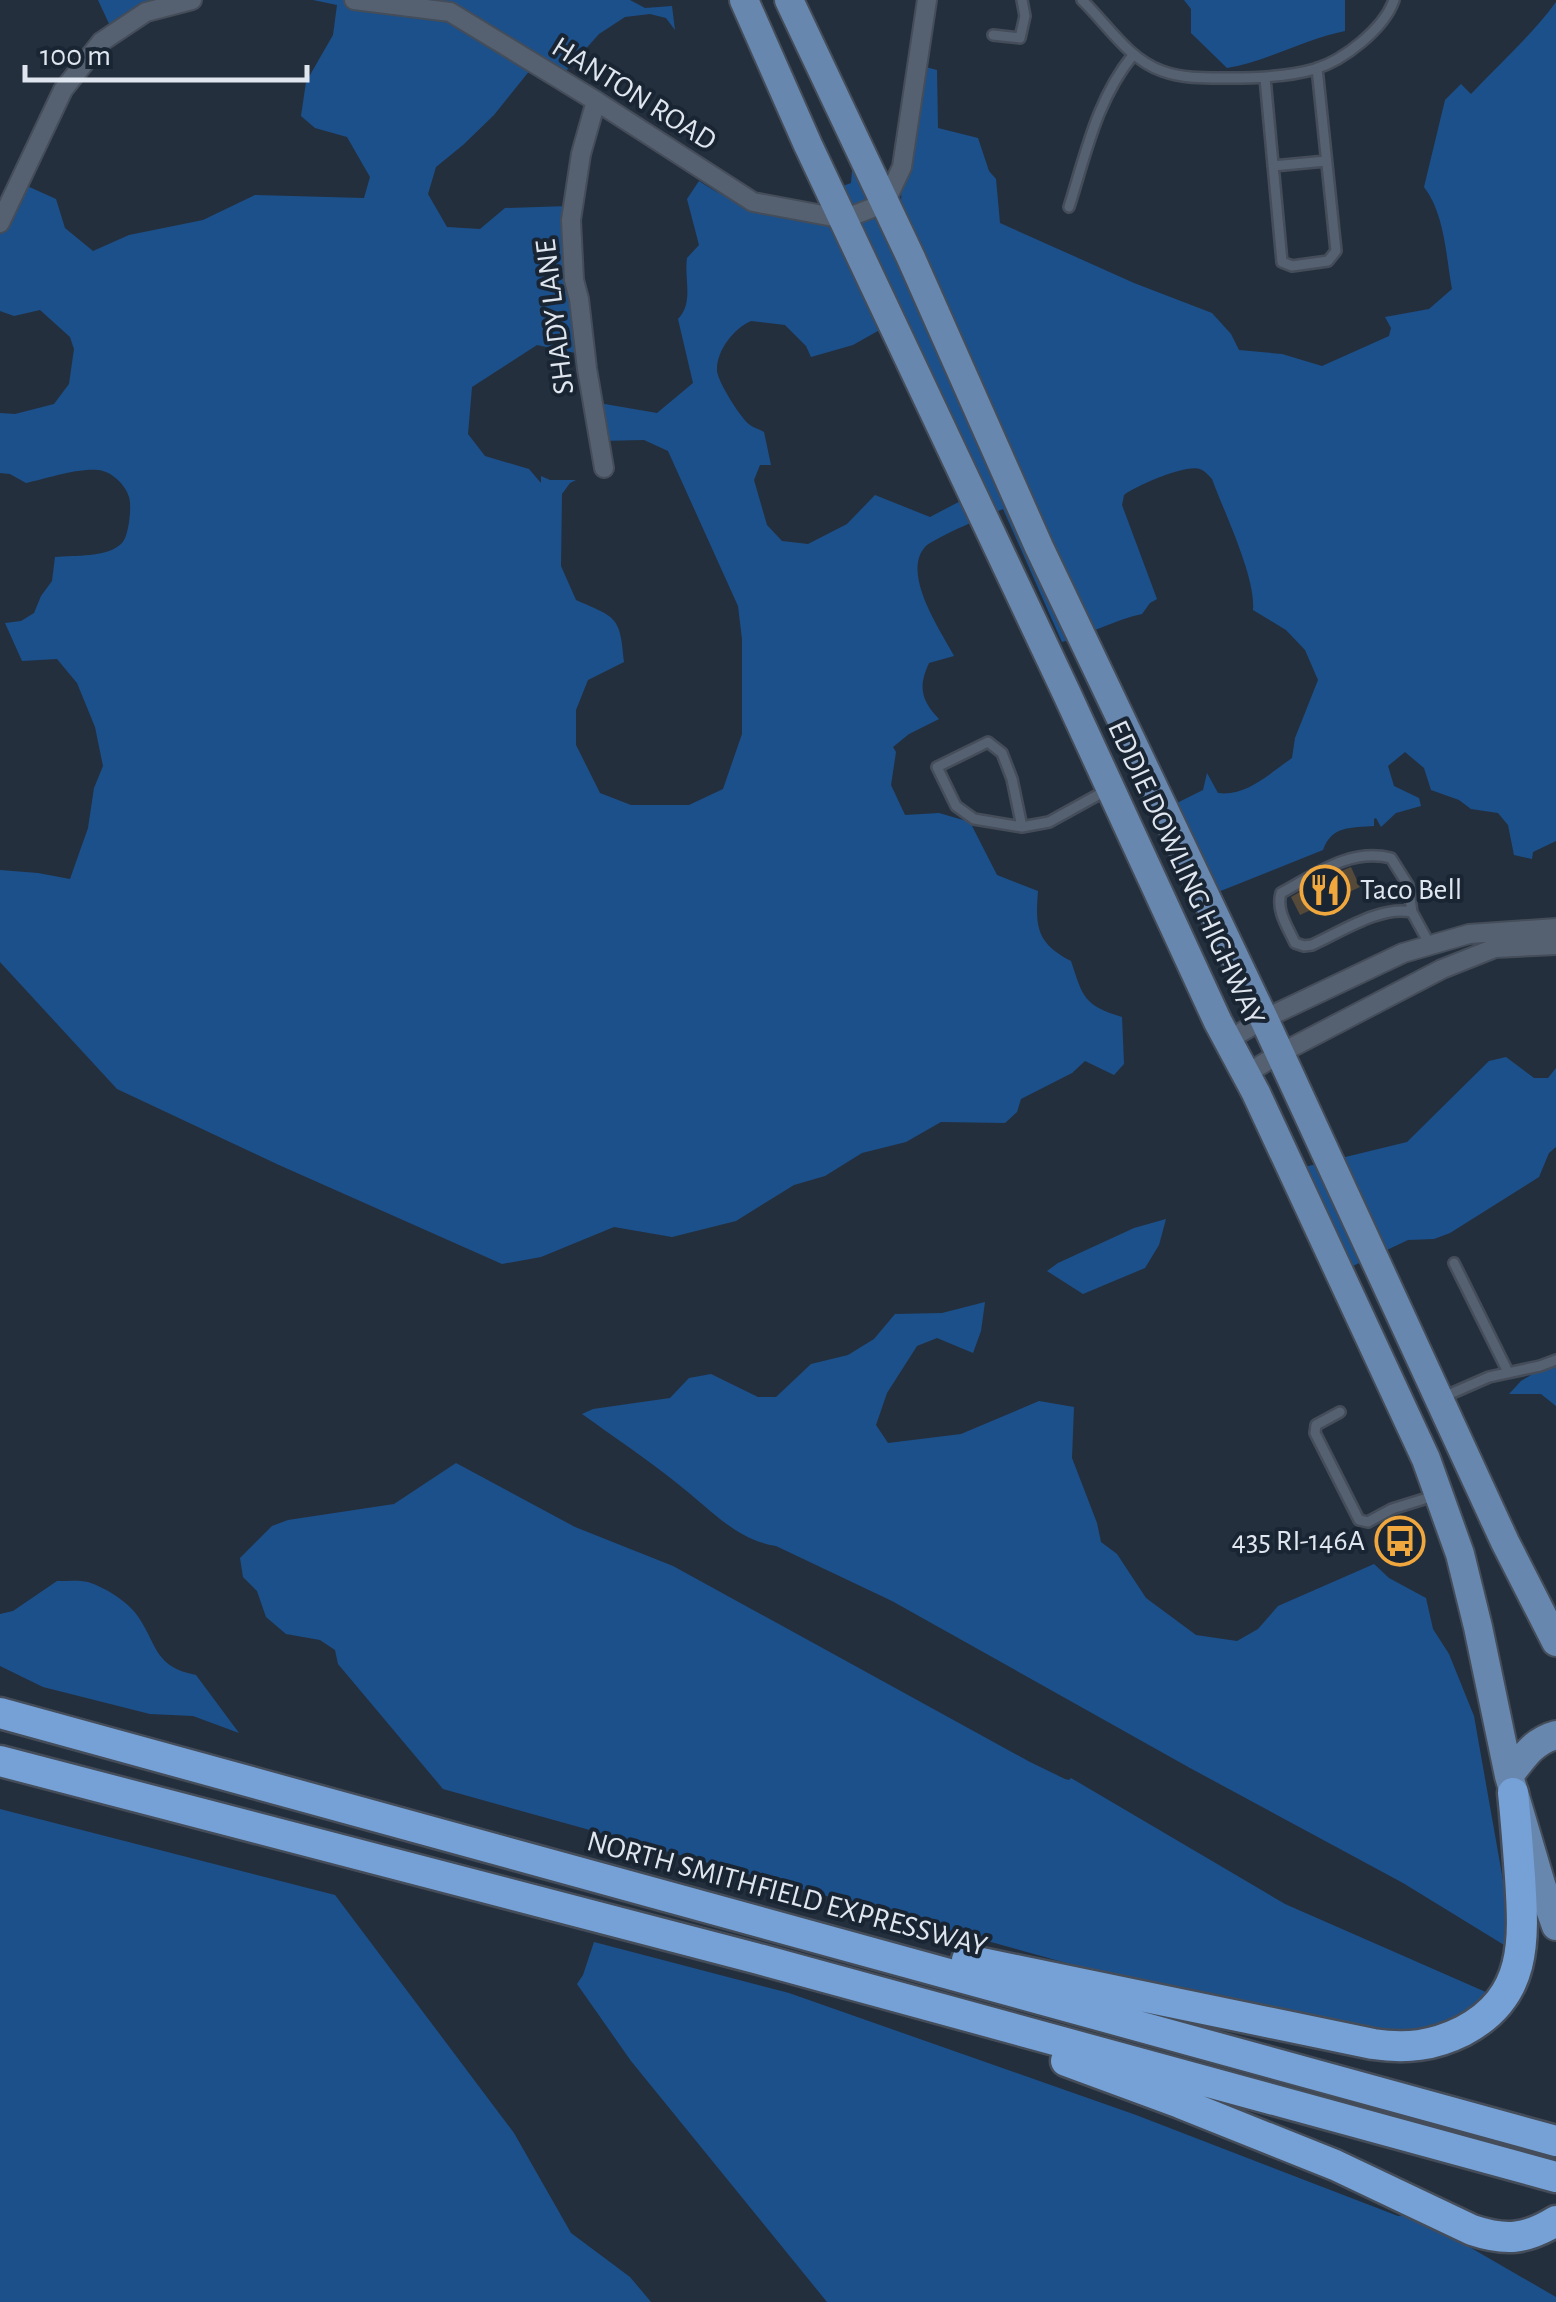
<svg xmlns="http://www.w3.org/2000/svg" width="1556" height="2302" font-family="'Alegreya Sans',sans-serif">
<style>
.green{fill:#1c508b;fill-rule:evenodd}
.building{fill:#554939}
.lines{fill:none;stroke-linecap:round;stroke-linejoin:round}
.lane-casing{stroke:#444d59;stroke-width:14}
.street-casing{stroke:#444d59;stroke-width:22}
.primary-casing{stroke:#444d59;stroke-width:32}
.highway-casing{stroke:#444d59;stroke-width:35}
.lane{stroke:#556171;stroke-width:9}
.street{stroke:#556171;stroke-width:18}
.primary{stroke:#6887ae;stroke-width:28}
.highway{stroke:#75a1d7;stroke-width:30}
.labels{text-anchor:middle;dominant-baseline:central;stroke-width:8;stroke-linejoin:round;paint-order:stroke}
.street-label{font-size:30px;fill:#dfe6ef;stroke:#1a2533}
.poi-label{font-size:30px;fill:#dfe6ef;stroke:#1a2533;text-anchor:start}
</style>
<rect width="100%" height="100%" fill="#242f3d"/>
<path class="green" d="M98,0h95l-82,28z
M313,0h317l15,8 27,-2 3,24 -9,-12 -16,-4 -25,3 -26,17 -41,46 -23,-16 -41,51 -31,30 -27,22 -8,27 19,33 33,2 25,-21 65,-2 15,149 -48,-10 -65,42 -4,47 17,22 44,13 12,14v-7l9,4h26l-6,3 -8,11 -1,72 15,34c41,18 44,16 48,62l-36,18 -12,30v35l24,48 31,12h58l34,-16 19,-55v-95l-4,-33 -70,-155 -24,-11 -44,1 -7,-39 64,11 36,-30 -15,-64c16,-16 6,-40 9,-61l12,-13 -12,-46 12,-18c45,30 86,35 139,41l-3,-33 16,-6 3,-36 47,66 1,-88 16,-60 19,5 1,58 40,10 11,33 7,8 4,44 134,60 78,30 19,21 8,16 43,4 40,12 67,-30 2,-8 -6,-11 44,-8 23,-20c-6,-32 -7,-75 -28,-102l21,-87 16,-16 10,10c29,-31 60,-58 85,-92v839l-23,11 -1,7 -18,-4 -6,-30 -10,-12 -27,-4 -12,-9 -28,-10 -7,-22 -19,-16 -17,14 6,20 25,12 2,8 -25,7 -15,14 -5,-9 -2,1v7c-23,2 -42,-1 -51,24l-120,48 -40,-88 40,-20 4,-17 11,20c28,4 52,-20 74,-35l3,-20 23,-58 -13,-30 -19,-20 -33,-20c3,-33 -29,-98 -41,-131 -4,-4 -7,-8 -12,-10 -14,-5 -65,17 -76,26l-2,10 35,94 -7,4 -8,11c-28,6 -52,20 -80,28l-59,-133c-13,5 -71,30 -78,38 -24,27 16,84 29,109l-25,7c-11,24 -8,37 10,56l-30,15 -16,13 3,5 -5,33 14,30 34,-2 31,9 27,53 41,16c-3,37 -1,52 33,70 12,36 12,44 51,56l2,47 -10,11 -29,-14 -13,12 -51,26 -4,13 -12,11 -64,-1 -35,20 -44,11 -37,23 -31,9 -58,36 -64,16 -58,-10 -73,30 -39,7 -223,-99 -162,-76 -117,-127v-92l38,3 32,6 18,-51 6,-40 9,-22 -8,-39 -18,-44 -20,-24 -35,2 -17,-38 16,-2 13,-8 7,-17 11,-15 3,-24c19,-2 53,1 67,-14 7,-7 10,-37 7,-46 -3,-11 -15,-23 -26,-26 -20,-5 -57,8 -77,12l-16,-9 -10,-1v-60l15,1 39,-10 15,-20 5,-35 -4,-12 -30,-27 -26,6 -14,-5v-110l8,3 17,-19 31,14 9,29 28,23 36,-16 74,-15 52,-25 109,3 6,-21 -23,-40 -32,-9 -14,-12 5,-34 27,-47 4,-30zM751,321l34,4 21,21 5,11 42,-12 39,-22 80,172 -42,22 -55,-22 -28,29 -39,20 -26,-3 -15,-16 -13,-45 6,-15h11l-7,-33c-5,-3 -10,-4 -14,-7 -9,-6 -32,-43 -33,-54 -1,-20 17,-43 34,-50z
M1184,0h161v31c-40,8 -77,30 -118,37l-36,-35v-24z
M1506,1057l28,21h14l8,-10v79l-7,6 -10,24 -89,56 -16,6 -26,1 -72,34 -48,-103 119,-29 82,-81z
M1166,1219l-7,26 -14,23 -62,26 -36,-23 11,-8 76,-35z
M985,1302l-4,29 -8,22 -36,-15 -20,8 -30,47 -11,32 12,18 73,-9 78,-33 35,6 -2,51 25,65 4,19 16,12 29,44 50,37 41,6 21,-12 20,-23 96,-42 15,14 37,20 7,31 16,25 25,62 36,204 -1,28 -106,-65 -213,-115 -298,-167 -116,-55c-40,-6 -67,-38 -98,-62 -31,-25 -64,-47 -96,-70l11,-5 77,-11 19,-20 22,-4 47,23h18l35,-33 37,-9 26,-16 21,-25 47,-1z
M1556,1360v46l-15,-12h-32l12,-13z
M456,1463l119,64 98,39 357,196 35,17 4,1 2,-2 214,126 203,89c-40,37 -59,43 -113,38l-237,-48 -695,-194 -105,-125 -3,-14 -15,-10 -34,-6 -20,-17 -9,-26 -14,-14 -3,-19 32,-32 16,-6 106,-16z
M57,1581c10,0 22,-1 31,1 18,6 41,20 51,36 19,29 16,49 57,57l43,58 -46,-17 -43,-2 -107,-27 -43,-21v-52l13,-3z
M0,1809l335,86 179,238 57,100 59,44 21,25h-651z
M594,1942l195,51 347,122 262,101 9,-1 59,30 90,52v5h-729l-196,-241 -54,-77 6,-9z"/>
<path class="building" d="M1351,867l9,20 -60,28 -9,-18 33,-19z"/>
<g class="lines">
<g class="lane-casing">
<path id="lane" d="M1082,0c25,24 46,59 80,71 22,8 45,7 69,7 27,0 57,-1 84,-9 29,-9 69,-40 79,-69
M993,35l27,3 5,-22 -3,-16
M1265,78l17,184 10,4 36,-5 8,-10 -19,-183
M1273,166l53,-5
M1069,207c17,-54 28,-108 64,-152
M1022,827l-48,-8 -18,-13 -19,-39 51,-25 14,11 10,26 10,48 27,-5 58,-32
M1412,912l-4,-27 -17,-27c-41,-10 -75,16 -110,35 -5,17 6,33 14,50l9,3 8,-1c29,-13 69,-40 100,-33l18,33
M1454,1263l54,109
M1441,1398l48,-21 51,-11 16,-6
M1340,1412l-24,13 -1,8 44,87 9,2 24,-13 45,-14"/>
</g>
<g class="street-casing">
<path id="street" d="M354,0l96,12 146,89 157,101 91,17 41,-16 17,-36 25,-167
M596,101l-15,53 -10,66 3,60 5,19 8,70 17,99
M0,223l63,-133 38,-48 45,-30 46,-12
M1228,1040l36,-21 139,-66 66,-19 87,-6
M1246,1074l33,-20 163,-85 53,-21 61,-3"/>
</g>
<g class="primary-casing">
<path id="primary" d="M744,0l64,145 258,547 152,330 38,71 170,366 34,95 18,73 31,149 32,108 15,42
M789,0l122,258 128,289 225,472 241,523 51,100
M1509,1776c14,-18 24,-35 47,-41"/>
</g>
<g class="highway-casing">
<path id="highway" d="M0,1713l1556,428
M0,1761l755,197 801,219
M967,1960l406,84c33,5 60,2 90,-13 65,-34 61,-91 57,-154 -2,-28 -4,-56 -7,-84
M1066,2061l114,42 155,62 137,65c33,11 53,10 84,-9"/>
</g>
<use href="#lane" class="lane"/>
<use href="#street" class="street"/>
<use href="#primary" class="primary"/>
<use href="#highway" class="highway"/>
</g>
<defs>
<g id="restaurant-ring" transform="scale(2.5)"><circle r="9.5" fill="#1a2533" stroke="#f0a73e" stroke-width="1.5"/><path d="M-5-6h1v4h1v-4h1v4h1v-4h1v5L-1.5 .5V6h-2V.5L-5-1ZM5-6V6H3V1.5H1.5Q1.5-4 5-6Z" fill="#f0a73e"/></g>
<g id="bus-ring" transform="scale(2.5)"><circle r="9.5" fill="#1a2533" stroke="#f0a73e" stroke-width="1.5"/><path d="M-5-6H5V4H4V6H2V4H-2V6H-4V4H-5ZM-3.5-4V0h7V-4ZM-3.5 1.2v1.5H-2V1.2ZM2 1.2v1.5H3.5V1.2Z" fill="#f0a73e"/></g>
</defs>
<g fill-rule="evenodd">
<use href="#restaurant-ring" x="1325" y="890"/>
<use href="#bus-ring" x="1400" y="1541"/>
</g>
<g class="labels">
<g class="street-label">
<text transform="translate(634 94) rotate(32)">HANTON ROAD</text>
<text transform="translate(555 317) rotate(-97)">SHADY LANE</text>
<text transform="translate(1186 873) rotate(65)">EDDIE DOWLING HIGHWAY</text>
<text transform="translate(787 1894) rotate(15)">NORTH SMITHFIELD EXPRESSWAY</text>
</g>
<g class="poi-label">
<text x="1360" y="890">Taco Bell</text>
<text x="1365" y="1541" text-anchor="end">435 RI-146A</text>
</g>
</g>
<path d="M25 65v15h282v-15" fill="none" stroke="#dfe6ef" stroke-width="5"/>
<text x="40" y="65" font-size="30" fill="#dfe6ef" stroke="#1a2533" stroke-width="8" paint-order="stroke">100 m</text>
</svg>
